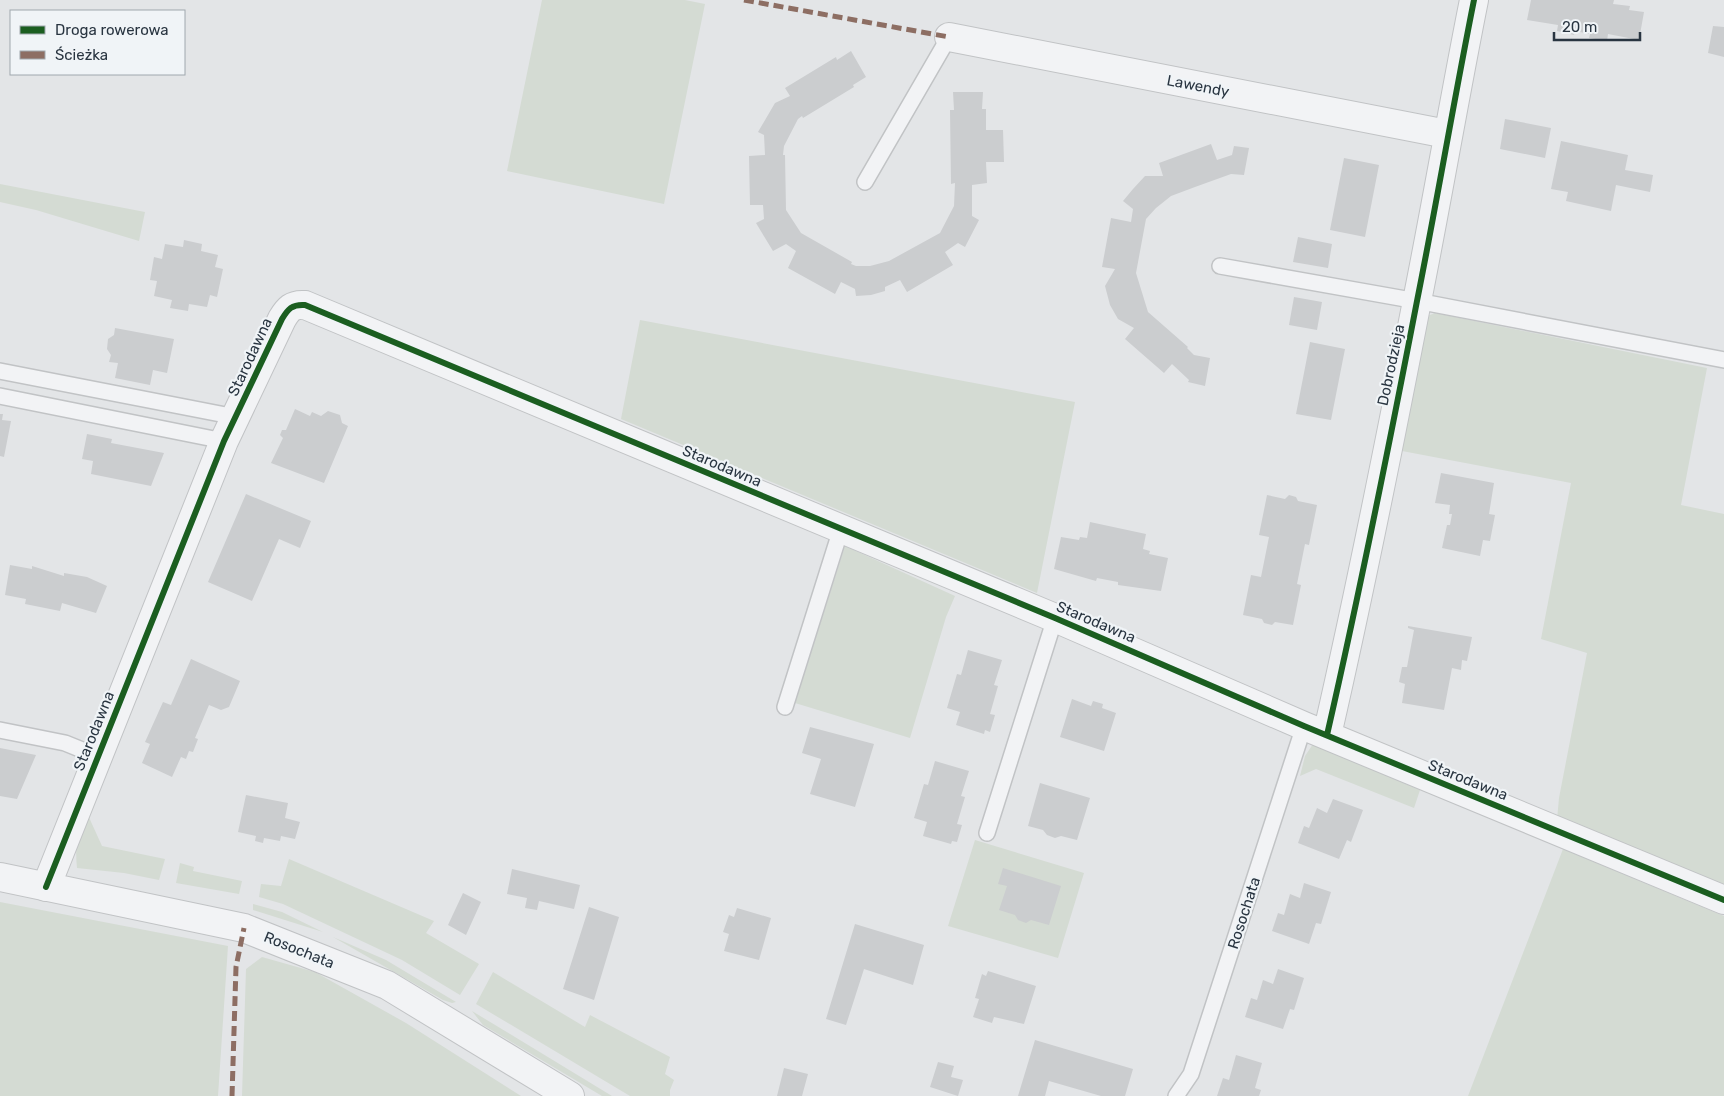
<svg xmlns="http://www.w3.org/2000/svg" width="1724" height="1096" font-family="Rubik,sans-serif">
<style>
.green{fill:#d4dbd3}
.building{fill:#cbcdcf}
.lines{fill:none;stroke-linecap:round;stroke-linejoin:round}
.service-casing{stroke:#c1c3c5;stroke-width:18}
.minor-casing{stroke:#c1c3c5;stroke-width:30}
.tertiary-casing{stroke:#c1c3c5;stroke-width:30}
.service{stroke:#f2f3f5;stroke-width:15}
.minor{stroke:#f2f3f5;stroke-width:28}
.tertiary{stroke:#f2f3f5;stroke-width:28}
.quiet{stroke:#8d6e63;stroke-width:5;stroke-dasharray:10 5;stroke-linecap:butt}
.cycleway-casing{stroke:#f0f4f7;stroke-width:9}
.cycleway{stroke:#1b5e20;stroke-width:6}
.labels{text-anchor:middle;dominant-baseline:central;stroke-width:4.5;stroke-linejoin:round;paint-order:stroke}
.street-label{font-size:15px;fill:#293541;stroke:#f0f4f7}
</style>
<rect width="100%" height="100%" fill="#e3e5e7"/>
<path class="green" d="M542,0h143l20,4 -41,200 -157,-33z
M0,184l145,28 -6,29 -103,-31 -36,-8z
M1435,313l272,55 -26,137 43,9v375l-167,-69 2,-22 28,-145 -46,-14 30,-156 -169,-32 20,-133z
M640,320l435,82 -38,191 -416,-174z
M845,546l110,50 -9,21 -36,121 -115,-35z
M1313,744l107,46 -6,18 -98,-39 -16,7 5,-20z
M87,813l15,33 63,13 -6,21 -35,-7 -47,-5c-2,-20 -1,-39 10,-55z
M975,840l109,33 -26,85 -110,-32z
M1563,849l161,67v180h-256z
M289,859l145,62 -8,12 53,31 -19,31 -58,-35 -119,-56 -24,-7 2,-13 20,2z
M180,863l14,4 -1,4 49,10 -3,13 -63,-11z
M0,902l228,44 -10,150h-218z
M253,904l29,8 41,20 -70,-22z
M333,937l53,23 70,42 -4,1 -9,-3z
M262,957l53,15 91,51 115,73h-279l4,-127z
M493,972l92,55 5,-12 80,42 -5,17 9,6 -4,10v6h-40l-154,-92z
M472,1011l140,85h-10l-119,-71z"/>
<path class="building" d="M1531,0h83l-1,4 17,2 -1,4 15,2 -5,28 -31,-6 -1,7 -18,-3 1,-4 -15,-3 -1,4 -17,-4 1,-6 -31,-5z
M1713,26l11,1v30l-16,-4z
M851,51l15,26 -13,8 1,2 -51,31 -1,-2 -4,3 -14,27 -1,9h2l1,55 15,23 51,29 -1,2 5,2h14l19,-5 51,-28 14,-27 1,-23 -4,1 -1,-74h4l-1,-18h30l-1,17h4v21h17l1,32h-18l1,21 -15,2v31l7,4 -14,27 -7,-4 -13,9 8,13 -46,27 -7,-12 -15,7v4l-14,4 -15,1 -1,-7 -14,-7 -6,12 -47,-26 8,-17 -10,-7 -13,7 -17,-28 8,-4 -1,-14h-13l-1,-49 16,-1 -1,-20 -6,-3 17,-29 15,-7 -5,-8 51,-31 1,3z
M1505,119l46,9 -6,30 -45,-9z
M1561,141l67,14 -3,15 28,5 -3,17 -34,-7 -5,26 -45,-10 2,-9 -17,-3z
M1211,144l6,16 15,-5 2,-9 15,2 -5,27 -13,-1 -36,13 -24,9 -15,12 -10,11 -10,54 12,39 40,35 -1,1 7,7 16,3 -5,28 -17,-4 1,-2 -17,-16 -8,9 -39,-34 9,-11 -16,-9 -8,-14 -5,-19 10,-17 -13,-2 9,-49 20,4 2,-13 -10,-8 10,-12 12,-13h18l-4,-13z
M1344,158l35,7 -14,72 -35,-7z
M1298,237l34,7 -4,24 -35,-6z
M184,240l18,4 -1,7 17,4 -3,12 8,2 -6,28 -7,-2 -3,12 -18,-3 -1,7 -18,-3 2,-8 -18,-4 3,-15 -7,-1 4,-23 8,2 3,-15 18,3z
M1294,297l28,5 -5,28 -28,-5z
M115,328l59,11 -7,34 -14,-3 -3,15 -35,-7 3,-15 -9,-1 2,-7 -4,-6 1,-10 6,-4z
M1310,342l35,7 -14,71 -35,-6z
M295,409l15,7 2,-4 9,4 7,-5 12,4 2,8 6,3 -24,57 -53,-20 12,-25 -3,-3 2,-5h4z
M0,414h3l-1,6 9,1 -7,36 -4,-1z
M87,434l25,5 -1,4 53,10 -13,33 -60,-12 2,-13 -11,-2z
M1441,473l53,10 -5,31 6,1 -5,26 -7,-1 -3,16 -38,-8 5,-23h3l2,-11h-3l1,-9 -15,-2z
M246,494l65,27 -11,27 -21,-9 -27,62 -44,-19z
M1267,495l18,4 4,-4 7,2 2,4 19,4 -8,40 -4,-1 -8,40 4,1 -8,40 -18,-3 -3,3 -8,-2 -2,-4 -19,-4 8,-40 10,2 8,-40 -10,-2z
M1090,522l56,12 -3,15 7,2 -1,3 19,4 -7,33 -43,-6v-3l-21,-4 -1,3 -42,-12 7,-32 18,3 1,-3 7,1z
M10,565l22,4v-3l32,10v-3l23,4 20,9 -11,27 -34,-10 -2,8 -35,-7 1,-5 -21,-4z
M1408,626l64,11 -5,24 -5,-1 -1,10 -9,-2 -8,42 -42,-7 3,-19 -6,-2 3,-15h5l7,-37 -6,-2z
M968,650l34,10 -8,25 4,1 -8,28 5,1 -5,17 -5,-2 -1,4 -28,-9 4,-13 -13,-4 10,-34 4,1z
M191,659l49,22 -11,26 -8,3 -12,-5 -14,33 3,1 -5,13 -4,-1 -3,8 -5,-2 -9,20 -30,-14 8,-19 -5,-2 18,-40 8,3z
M1072,699l19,7 2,-5 10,3 -1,4 14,5 -12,38 -44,-14z
M810,727l64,17 -19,63 -45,-13 11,-35 -19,-6z
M0,748l36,7 -19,44 -17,-3z
M935,761l34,10 -8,25 4,1 -8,27 5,1 -5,17 -5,-1 -1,3 -28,-8 4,-14 -13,-4 10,-34 4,1z
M1040,783l50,15 -13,42 -16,-4 -6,2 -8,-3 -4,-5 -15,-4z
M246,795l42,8 -3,15 15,4 -5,17 -14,-3 -1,5 -16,-3 -1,5 -8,-2 1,-5 -18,-4z
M1333,799l30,11 -12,32 -4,-2 -8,19 -41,-16 6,-17 5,2 8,-20 10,5z
M1003,868l58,18 -12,39 -18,-5 -5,3 -8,-3 -3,-5 -16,-5 8,-24 -9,-2z
M512,869l68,16 -6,24 -35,-8 -2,9 -12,-2 2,-10 -20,-4z
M1304,883l27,9 -10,32 -5,-1 -7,21 -37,-13 6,-18 6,2 6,-21 10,4z
M463,893l18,9 -15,33 -18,-10z
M589,907l30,10 -25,83 -31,-11z
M737,908l34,10 -12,42 -35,-9 5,-17 -6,-2 6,-17 5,2z
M855,924l69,21 -11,40 -49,-16 -18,56 -20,-6z
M1278,969l26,9 -10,32 -4,-1 -7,20 -38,-12 6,-19 6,2 6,-20 10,4z
M988,971l48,15 -12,38 -30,-7 -2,6 -19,-6 6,-18 -4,-1 7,-24 4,2z
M1035,1040l98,29 -8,27h-24l-52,-15 -4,15h-27z
M1236,1055l26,8 -7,25 6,2 -2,6h-42l6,-18 6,2z
M938,1062l16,4 -3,11 12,3 -5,16 -28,-9z
M784,1068l24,6 -6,22h-25z"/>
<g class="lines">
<g class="service-casing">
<path id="service" d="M865,182l84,-145
M1220,266l197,35 307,59
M0,371l236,46
M0,396l224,45
M785,707l56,-178
M0,730l65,13 32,13
M987,833l68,-215
M1176,1096l15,-22 113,-348"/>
</g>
<g class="minor-casing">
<path id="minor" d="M949,37l498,97
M1327,735c33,-144 62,-289 90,-434 20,-100 37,-201 57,-301
M46,887l178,-446 58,-122c6,-10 10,-15 23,-14l750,313 249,108 420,174"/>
</g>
<g class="tertiary-casing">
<path id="tertiary" d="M0,877l244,51 143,57 183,111"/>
</g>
<use href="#service" class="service"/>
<use href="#minor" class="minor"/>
<use href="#tertiary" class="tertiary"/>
<path class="quiet" d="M744,0l205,37
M232,1096l4,-129 8,-39"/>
<g class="cycleway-casing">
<path id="cycleway" d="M1327,735c33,-144 62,-289 90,-434 20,-100 37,-201 57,-301
M46,887l178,-446 58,-122c6,-10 10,-15 23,-14l750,313 249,108 420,174"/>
</g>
<use href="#cycleway" class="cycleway"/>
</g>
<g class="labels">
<g class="street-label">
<text transform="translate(1198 86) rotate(11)">Lawendy</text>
<text transform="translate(250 357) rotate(-65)">Starodawna</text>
<text transform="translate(1391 365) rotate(-78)">Dobrodzieja</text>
<text transform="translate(722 466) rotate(23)">Starodawna</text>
<text transform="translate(1096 622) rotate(23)">Starodawna</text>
<text transform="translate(94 731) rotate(-68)">Starodawna</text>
<text transform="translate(1468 780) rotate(22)">Starodawna</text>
<text transform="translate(1244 913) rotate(-72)">Rosochata</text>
<text transform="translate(299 950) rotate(22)">Rosochata</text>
</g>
</g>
<rect x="10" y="10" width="175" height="65" fill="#f0f4f7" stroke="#a0a8ae"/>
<rect x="20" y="26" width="25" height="8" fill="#1b5e20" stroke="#a0a8ae"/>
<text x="55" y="35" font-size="15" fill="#293541">Droga rowerowa</text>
<rect x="20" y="51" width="25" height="8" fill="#8d6e63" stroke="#a0a8ae"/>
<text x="55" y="60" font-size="15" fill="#293541">Ścieżka</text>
<path d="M1554 32v8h86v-8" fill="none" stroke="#293541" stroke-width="2.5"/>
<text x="1562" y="32" font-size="15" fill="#293541" stroke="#f0f4f7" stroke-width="4" paint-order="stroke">20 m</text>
</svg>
